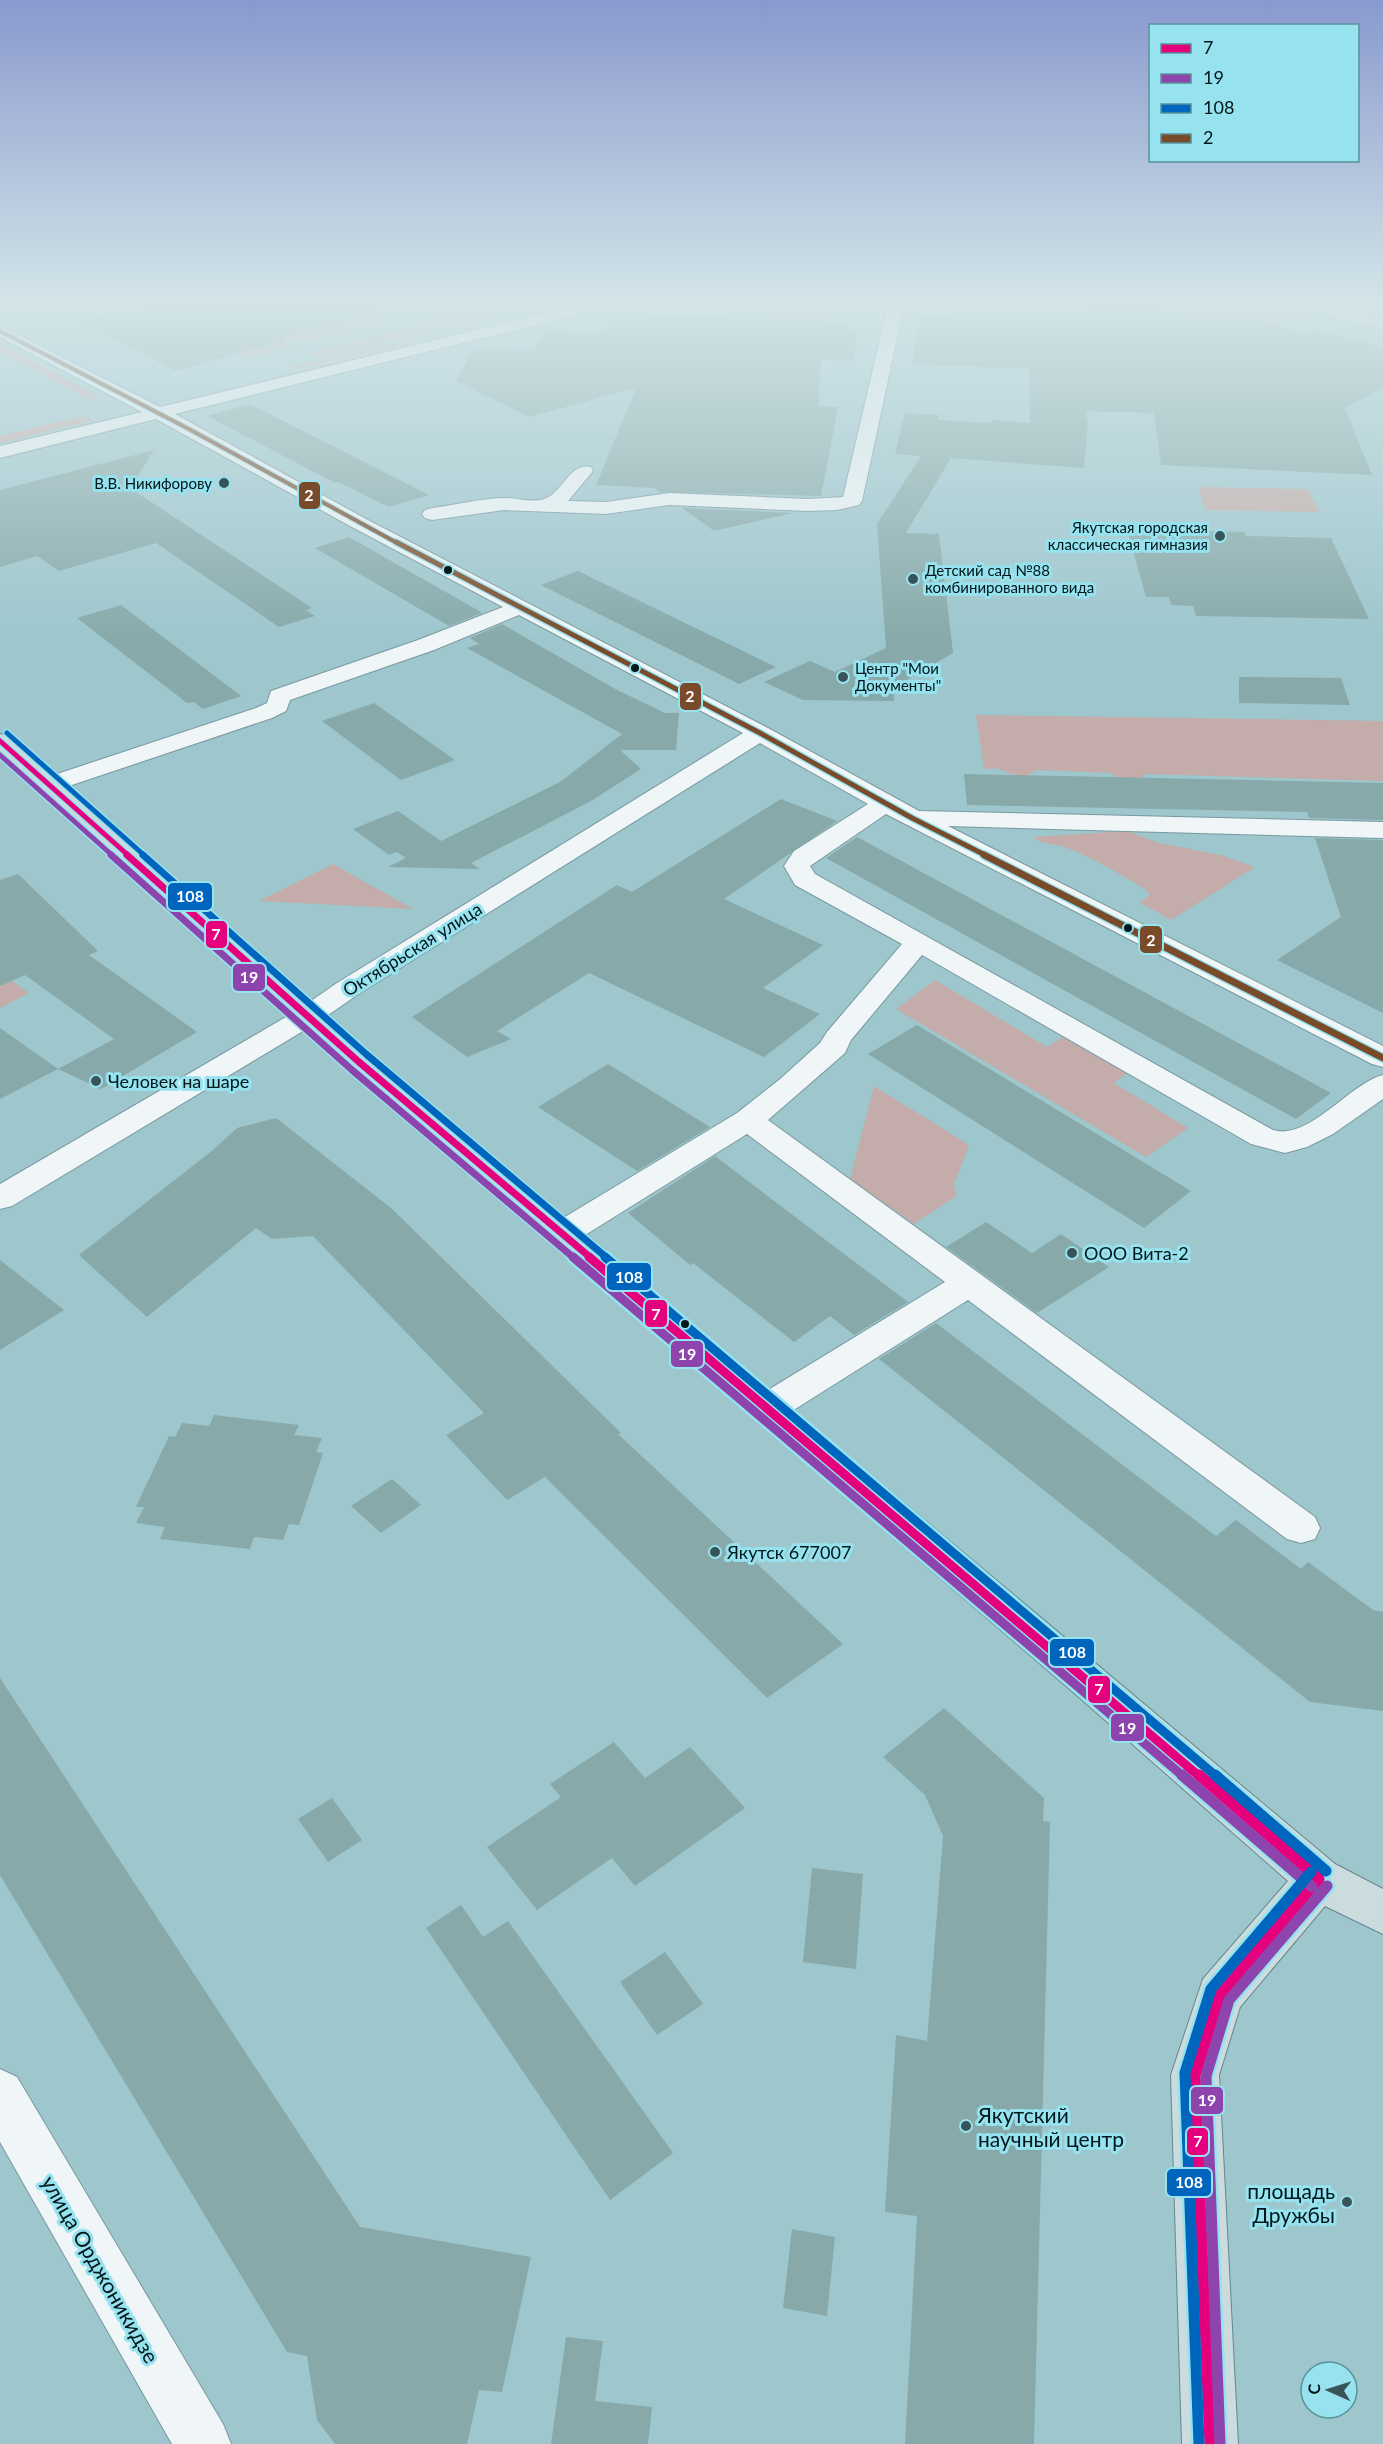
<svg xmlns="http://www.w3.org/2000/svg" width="1383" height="2444" font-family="Lato,sans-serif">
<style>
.green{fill:#c3aca9}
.building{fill:#87a9aa}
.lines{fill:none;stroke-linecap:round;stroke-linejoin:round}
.minor-casing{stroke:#78999f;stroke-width:2}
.major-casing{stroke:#63888e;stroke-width:2}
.minor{fill:#f0f6f8;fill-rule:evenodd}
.major{fill:#ccdcde;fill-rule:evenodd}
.bus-1-far3-casing{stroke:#96e2ef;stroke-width:8}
.bus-1-far2-casing{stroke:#96e2ef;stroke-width:10}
.bus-1-far1-casing{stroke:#96e2ef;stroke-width:14}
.bus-1-casing{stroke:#96e2ef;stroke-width:16}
.bus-2-far3-casing{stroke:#96e2ef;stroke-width:8}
.bus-2-far2-casing{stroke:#96e2ef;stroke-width:10}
.bus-2-far1-casing{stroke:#96e2ef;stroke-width:14}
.bus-2-casing{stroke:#96e2ef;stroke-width:16}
.bus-3-far3-casing{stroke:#96e2ef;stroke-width:8}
.bus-3-far2-casing{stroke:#96e2ef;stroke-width:10}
.bus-3-far1-casing{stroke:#96e2ef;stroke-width:14}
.bus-3-casing{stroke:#96e2ef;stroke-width:16}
.bus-4-far2-casing{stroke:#96e2ef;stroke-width:6}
.bus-4-far1-casing{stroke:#96e2ef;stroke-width:8}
.bus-4-casing{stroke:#96e2ef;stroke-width:10}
.bus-1-far3{stroke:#e5007d;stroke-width:5}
.bus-1-far2{stroke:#e5007d;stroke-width:7}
.bus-1-far1{stroke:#e5007d;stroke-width:9}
.bus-1{stroke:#e5007d;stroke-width:11}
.bus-2-far3{stroke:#8e44ad;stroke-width:5}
.bus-2-far2{stroke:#8e44ad;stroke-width:7}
.bus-2-far1{stroke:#8e44ad;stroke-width:9}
.bus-2{stroke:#8e44ad;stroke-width:11}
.bus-3-far3{stroke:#0065bd;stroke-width:5}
.bus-3-far2{stroke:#0065bd;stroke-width:7}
.bus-3-far1{stroke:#0065bd;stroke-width:9}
.bus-3{stroke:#0065bd;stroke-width:11}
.bus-4-far2{stroke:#7a4b2a;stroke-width:4}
.bus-4-far1{stroke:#7a4b2a;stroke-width:5}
.bus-4{stroke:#7a4b2a;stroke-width:7}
.poi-dot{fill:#385459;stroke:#96e2ef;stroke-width:2}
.bus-dot{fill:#01171a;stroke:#96e2ef;stroke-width:2}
.labels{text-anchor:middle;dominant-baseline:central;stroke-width:6;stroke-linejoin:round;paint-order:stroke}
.far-poi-label{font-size:15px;fill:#01171a;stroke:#96e2ef;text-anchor:end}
.street-label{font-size:18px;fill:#01171a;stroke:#96e2ef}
.poi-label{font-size:18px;fill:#01171a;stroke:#96e2ef;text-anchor:start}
.near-poi-label{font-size:21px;fill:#01171a;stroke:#96e2ef;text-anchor:start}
.near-street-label{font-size:21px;fill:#01171a;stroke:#96e2ef}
.line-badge{stroke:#96e2ef;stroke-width:2}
.badge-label{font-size:16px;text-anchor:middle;font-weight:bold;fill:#fff}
</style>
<rect width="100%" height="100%" fill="#9dc6cd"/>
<path class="green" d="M737,301h15l34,14h34l14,4 38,2 -94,-4z
M758,301l38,5 19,-3 2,10h-28z
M1178,301h69l60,15 -32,9 -36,-9 -15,6 -61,-16z
M469,306h15l19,9 -188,42 -6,-4 79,-20z
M376,312l15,6 -88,25 -16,-6z
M444,335l-143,33h-14l96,-23z
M282,341l11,5 -44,12 -11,-5z
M0,344l99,53 -10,3 -89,-49z
M82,416l12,4 -94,23v-7z
M1198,487l110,2 11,23 -113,-2z
M976,715l407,6v60l-238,-7 -3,5 -27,-2 -3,-4 -76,-3c-13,12 -24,3 -37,-1 -4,-1 -10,0 -15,0z
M1127,831l32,12 62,12 34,12 -84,53 -32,-18 11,-7 -5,-6c-26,-15 -52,-32 -81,-42 -9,-3 -19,-3 -28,-7l-1,-3z
M333,864l80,45 -154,-8z
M935,980l112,67 15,-10 65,36 -13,10 74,45 -42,29 -250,-148z
M12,981l17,12 -29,15v-22z
M874,1086l95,59 -15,39 2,12 -42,28 -64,-45z"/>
<path class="building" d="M163,301h223l1,8 -106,29 4,2 -109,31 -99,-50z
M1104,301l44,1 76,20 15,-6 66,17 9,-4 69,18v40l-38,21 27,67 -211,-10 -7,-52 -68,-2 2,12 -4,45 -133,-10 -45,75 33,1 14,119 -60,35 1,13 -91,-1 -39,-18 46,-21 25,11 51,-24 -9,-124 44,-68 -26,-2 10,-41 34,2 -1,5 53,3 1,-3 38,3 -1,-54 -116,-5 5,-49 36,2 3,-11 62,3 1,-4 53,4z
M613,313l215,8v3l21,1 -1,5h11l-6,31 -32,-1 -3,46 20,1 -17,89 -161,-4 -5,-4 -59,-3 40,-97 -107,29 -73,-36 18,-33 60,2 10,-20 61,2z
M250,404l179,91 -40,12 -51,-25 -3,1 -128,-67z
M154,450l-24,38 182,120 -6,2 9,6 -36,11 -123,-84 -97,28 -22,-15 -37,11v-77z
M682,508l111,5 -79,18z
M1127,529l117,3 2,4 85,2 38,81 -173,-3 -3,-10 -22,-1 -2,-8h-23z
M349,537l132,75 1,1 -33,13 -134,-78z
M578,571l198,96 -37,17 -198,-99z
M121,605l120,91 -38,13 -9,-7 -7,1 -110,-85z
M502,624l115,66 48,23h14l-3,37h-56l21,19 -50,32 -120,62 9,6 -92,-2 18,-9 -9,-6 -8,3 -36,-26 45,-18 43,30 119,-59 62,-48 -155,-86 12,-4 -9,-6z
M1239,677l102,1 9,27 -111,-2z
M374,703l81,57 -54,20 -79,-59z
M964,774l419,9v37l-74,-2 -2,-6 -340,-7z
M781,799l56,22 -113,78 99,46 -60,43 57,26 -56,43 -175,-84 -92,58 14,8 -44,18 -55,-40 205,-132 15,7z
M857,837l474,256 -35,26 -470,-261z
M1315,838l68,2v173l-106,-53 64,-43z
M18,874l80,77 -9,4 108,77 -96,57 -43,-20 56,-30 -89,-64 -25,11v-106z
M917,1025l274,166 -47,37 -276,-174z
M0,1028l58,41 -58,30z
M608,1064l102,63 -73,44 -99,-64z
M276,1118l115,90 230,225 -3,1 225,210 -76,54 -222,-221 -38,23 -61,-65 38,-22 -171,-177 -41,3 -16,-11 -109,89 -68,-62 134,-105 24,-22z
M715,1156l104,79 89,67 -54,33 -24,-19 -36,26 -101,-79 -3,2 -62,-52z
M986,1222l46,31 29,-19 48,33 -72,46 -91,-66z
M0,1260l64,50 -64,40z
M936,1323l280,213 20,-16 65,49 7,-7 65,48 10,2v99l-73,-9 -431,-343z
M214,1415l85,10 -5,10 28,3 -6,14 7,1 -24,72 -10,-1 -6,16 -29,-3 -4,12 -90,-10 5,-12 -29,-4 8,-16h-8l33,-71 6,1 7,-14 27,3z
M392,1479l29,26 -40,28 -30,-27z
M0,1678l360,549 171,30 -29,135 -23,-2 -12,54h-132l-18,-24 -10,-64 -20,-4 -287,-477z
M944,1708l100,90 -1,23 7,1 -16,622h-129l12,-228 -32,-4 11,-177 31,6 16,-205 -18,-41 -42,-38z
M614,1742l31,36 45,-31 55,61 -110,78 -23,-28 -75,52 -50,-63 74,-50 -11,-13z
M332,1798l30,42 -34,22 -30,-43z
M812,1868l51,6 -7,95 -53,-7z
M461,1905l22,32 25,-16 165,232 -63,47 -184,-272z
M665,1952l38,52 -46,31 -37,-53z
M792,2229l43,8 -8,79 -44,-8z
M566,2337l37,4 -8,60 57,6 -4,37h-97z"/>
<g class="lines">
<g class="minor-casing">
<path id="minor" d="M0,301h24l-2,3 -22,5z
M596,301h26l-2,3 -445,110 191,105 402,209 151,83 464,11v16l-435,-12 435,220v21l-11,-3 -486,-250 -76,52 5,8 458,256c36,11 77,-47 110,-55v24l-50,35 -26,13 -22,6 -34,-9 -329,-189 -71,85 -6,13 -77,67 547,397 5,11 -5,11 -14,4 -14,-4 -319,-239 -187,118 -13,3 -13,-3 -5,-10 5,-10 190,-116 -198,-148 -173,108 -12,3 -12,-3 -5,-8 5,-8 187,-113 42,-33 41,-37 7,-11 75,-88 -107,-59 -11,-19 10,-15 74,-47 -108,-61 -403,252 -39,27 -306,184 -12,3v-25l298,-174 39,-27 406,-250 -224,-118 -85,35 -144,50 -4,11 -14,7 -215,72 -9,2 -9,-2 -3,-5 3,-5 217,-72 11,-5 4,-12 147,-51 85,-33 -151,-80 -196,-108 -156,39v-12l142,-34 -142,-75v-11l160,81z
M889,301h16l-43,200 -3,4 -22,5 -29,1 -139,-6 -63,9 -102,-4 -72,10 -7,-2 -3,-4 3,-4 7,-2c24,-3 50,-10 74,-10 11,0 27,5 38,1 19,-6 25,-37 47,-32l2,4 -25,30 38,1 63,-9 139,6 35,-2z
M0,2069l17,8 206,347 8,20h-59l-172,-302z"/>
</g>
<g class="major-casing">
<path id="major" d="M1277,301h26l80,19v10l-104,-26z
M0,734l8,2 362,320 965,808 48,25v45l-58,-28 -85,101 -21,68 19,369h-56l-11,-369 32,-96 85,-98 -208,-183 -732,-630 -348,-314z"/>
</g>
<use href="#minor" class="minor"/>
<use href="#major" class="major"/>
<g class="bus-1-far3-casing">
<path id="bus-1-far3" d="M0,741l129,115"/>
</g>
<g class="bus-1-far2-casing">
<path id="bus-1-far2" d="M127,855l232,207 232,196"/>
</g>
<g class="bus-1-far1-casing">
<path id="bus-1-far1" d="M589,1257l611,520"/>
</g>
<g class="bus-1-casing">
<path id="bus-1" d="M1199,1775l120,104
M1210,2444l-15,-369 25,-80 99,-116"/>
</g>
<g class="bus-2-far3-casing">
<path id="bus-2-far3" d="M0,755l113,101"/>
</g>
<g class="bus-2-far2-casing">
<path id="bus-2-far2" d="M111,855l241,215 222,188"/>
</g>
<g class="bus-2-far1-casing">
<path id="bus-2-far1" d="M573,1257l611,520"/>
</g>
<g class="bus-2-casing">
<path id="bus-2" d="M1182,1775l130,112
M1220,2444l-14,-368 23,-76 98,-114"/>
</g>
<g class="bus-3-far3-casing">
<path id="bus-3-far3" d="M7,733l138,123"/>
</g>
<g class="bus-3-far2-casing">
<path id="bus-3-far2" d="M143,855l223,199 241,204"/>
</g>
<g class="bus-3-far1-casing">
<path id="bus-3-far1" d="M605,1257l612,520"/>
</g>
<g class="bus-3-casing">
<path id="bus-3" d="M1215,1775l111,96
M1199,2444l-14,-371 26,-84 100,-117"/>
</g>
<g class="bus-4-far2-casing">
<path id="bus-4-far2" d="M0,331l187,97 212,116"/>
</g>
<g class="bus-4-far1-casing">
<path id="bus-4-far1" d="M396,542l364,191 152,85 75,38"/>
</g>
<g class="bus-4-casing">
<path id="bus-4" d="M984,855l399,203"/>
</g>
<use href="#bus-1-far3" class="bus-1-far3"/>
<use href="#bus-1-far2" class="bus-1-far2"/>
<use href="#bus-1-far1" class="bus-1-far1"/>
<use href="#bus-1" class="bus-1"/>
<use href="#bus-2-far3" class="bus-2-far3"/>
<use href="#bus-2-far2" class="bus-2-far2"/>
<use href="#bus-2-far1" class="bus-2-far1"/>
<use href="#bus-2" class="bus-2"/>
<use href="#bus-3-far3" class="bus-3-far3"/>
<use href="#bus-3-far2" class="bus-3-far2"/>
<use href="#bus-3-far1" class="bus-3-far1"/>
<use href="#bus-3" class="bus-3"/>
<use href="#bus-4-far2" class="bus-4-far2"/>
<use href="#bus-4-far1" class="bus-4-far1"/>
<use href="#bus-4" class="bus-4"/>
</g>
<linearGradient id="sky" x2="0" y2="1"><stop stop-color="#8999ce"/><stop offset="0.47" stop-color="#d3e5e8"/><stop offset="1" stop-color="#d3e5e8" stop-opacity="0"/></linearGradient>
<rect width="1383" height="643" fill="url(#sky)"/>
<g class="poi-dot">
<circle cx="224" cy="483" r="6"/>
<circle cx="1220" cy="536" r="6"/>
<circle cx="913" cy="579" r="6"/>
<circle cx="843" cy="677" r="6"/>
<circle cx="96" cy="1081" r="6"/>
<circle cx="1072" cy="1253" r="6"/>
<circle cx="715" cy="1552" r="6"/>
<circle cx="966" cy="2126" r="6"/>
<circle cx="1347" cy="2202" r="6"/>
</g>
<g class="bus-dot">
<circle cx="448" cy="570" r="5"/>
<circle cx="635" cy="668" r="5"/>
<circle cx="1128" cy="928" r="5"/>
<circle cx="685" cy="1324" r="5"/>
</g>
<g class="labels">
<g class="far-poi-label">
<text x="212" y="483">В.В. Никифорову</text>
<text x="1208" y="527">Якутская городская<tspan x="1208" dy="17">классическая гимназия</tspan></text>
<text x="925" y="570" text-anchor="start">Детский сад №88<tspan x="925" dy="17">комбинированного вида</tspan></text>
<text x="855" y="668" text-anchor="start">Центр "Мои<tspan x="855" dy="17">Документы"</tspan></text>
</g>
<g class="street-label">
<text transform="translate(412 949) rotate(-32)">Октябрьская улица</text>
</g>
<g class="poi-label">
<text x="108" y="1081">Человек на шаре</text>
<text x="1084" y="1253">ООО Вита-2</text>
<text x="727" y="1552">Якутск 677007</text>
</g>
<g class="near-poi-label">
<text x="978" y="2114">Якутский<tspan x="978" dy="24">научный центр</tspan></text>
<text x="1335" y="2190" text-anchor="end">площадь<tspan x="1335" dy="24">Дружбы</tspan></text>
</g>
<g class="near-street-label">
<text transform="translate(101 2269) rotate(60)">улица Орджоникидзе</text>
</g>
</g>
<g class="line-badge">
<rect x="298" y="481" width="23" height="29" rx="6" fill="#7a4b2a"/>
<rect x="679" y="682" width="23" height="29" rx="6" fill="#7a4b2a"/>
<rect x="167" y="882" width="46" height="29" rx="6" fill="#0065bd"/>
<rect x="205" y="920" width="23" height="29" rx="6" fill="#e5007d"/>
<rect x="1139" y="925" width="24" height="29" rx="6" fill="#7a4b2a"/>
<rect x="232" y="963" width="34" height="29" rx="6" fill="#8e44ad"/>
<rect x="606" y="1262" width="46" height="29" rx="6" fill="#0065bd"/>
<rect x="644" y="1299" width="24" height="29" rx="6" fill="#e5007d"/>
<rect x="670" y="1340" width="34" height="28" rx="6" fill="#8e44ad"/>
<rect x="1049" y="1638" width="46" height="29" rx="6" fill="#0065bd"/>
<rect x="1087" y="1675" width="24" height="29" rx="6" fill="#e5007d"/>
<rect x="1110" y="1713" width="35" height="29" rx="6" fill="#8e44ad"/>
<rect x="1190" y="2086" width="34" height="29" rx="6" fill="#8e44ad"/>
<rect x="1186" y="2127" width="23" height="29" rx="6" fill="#e5007d"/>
<rect x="1166" y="2168" width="46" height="29" rx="6" fill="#0065bd"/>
</g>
<g class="badge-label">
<text x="309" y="501">2</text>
<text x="690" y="702">2</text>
<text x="190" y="902">108</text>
<text x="216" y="940">7</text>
<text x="1151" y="946">2</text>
<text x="249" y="983">19</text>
<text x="629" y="1283">108</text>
<text x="656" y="1320">7</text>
<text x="687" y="1360">19</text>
<text x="1072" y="1658">108</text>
<text x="1099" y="1695">7</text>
<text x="1127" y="1734">19</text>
<text x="1207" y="2106">19</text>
<text x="1198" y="2147">7</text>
<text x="1189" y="2188">108</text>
</g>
<rect x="1149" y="24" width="210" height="138" fill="#96e2ef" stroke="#5a919a" stroke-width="1.5"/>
<rect x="1161" y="44" width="30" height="9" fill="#e5007d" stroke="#5a919a" stroke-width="1.5"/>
<text x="1203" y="54" font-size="18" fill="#01171a">7</text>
<rect x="1161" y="74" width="30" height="9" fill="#8e44ad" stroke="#5a919a" stroke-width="1.5"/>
<text x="1203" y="84" font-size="18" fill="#01171a">19</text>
<rect x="1161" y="104" width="30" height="9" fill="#0065bd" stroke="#5a919a" stroke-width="1.5"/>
<text x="1203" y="114" font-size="18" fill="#01171a">108</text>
<rect x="1161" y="134" width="30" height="9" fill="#7a4b2a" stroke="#5a919a" stroke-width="1.5"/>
<text x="1203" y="144" font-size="18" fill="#01171a">2</text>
<g transform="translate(1329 2390) rotate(273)"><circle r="28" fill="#96e2ef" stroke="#5a919a" stroke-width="1.5"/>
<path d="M0-4.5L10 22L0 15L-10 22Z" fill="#385459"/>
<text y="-9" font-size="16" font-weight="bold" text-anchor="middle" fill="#01171a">С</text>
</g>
</svg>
